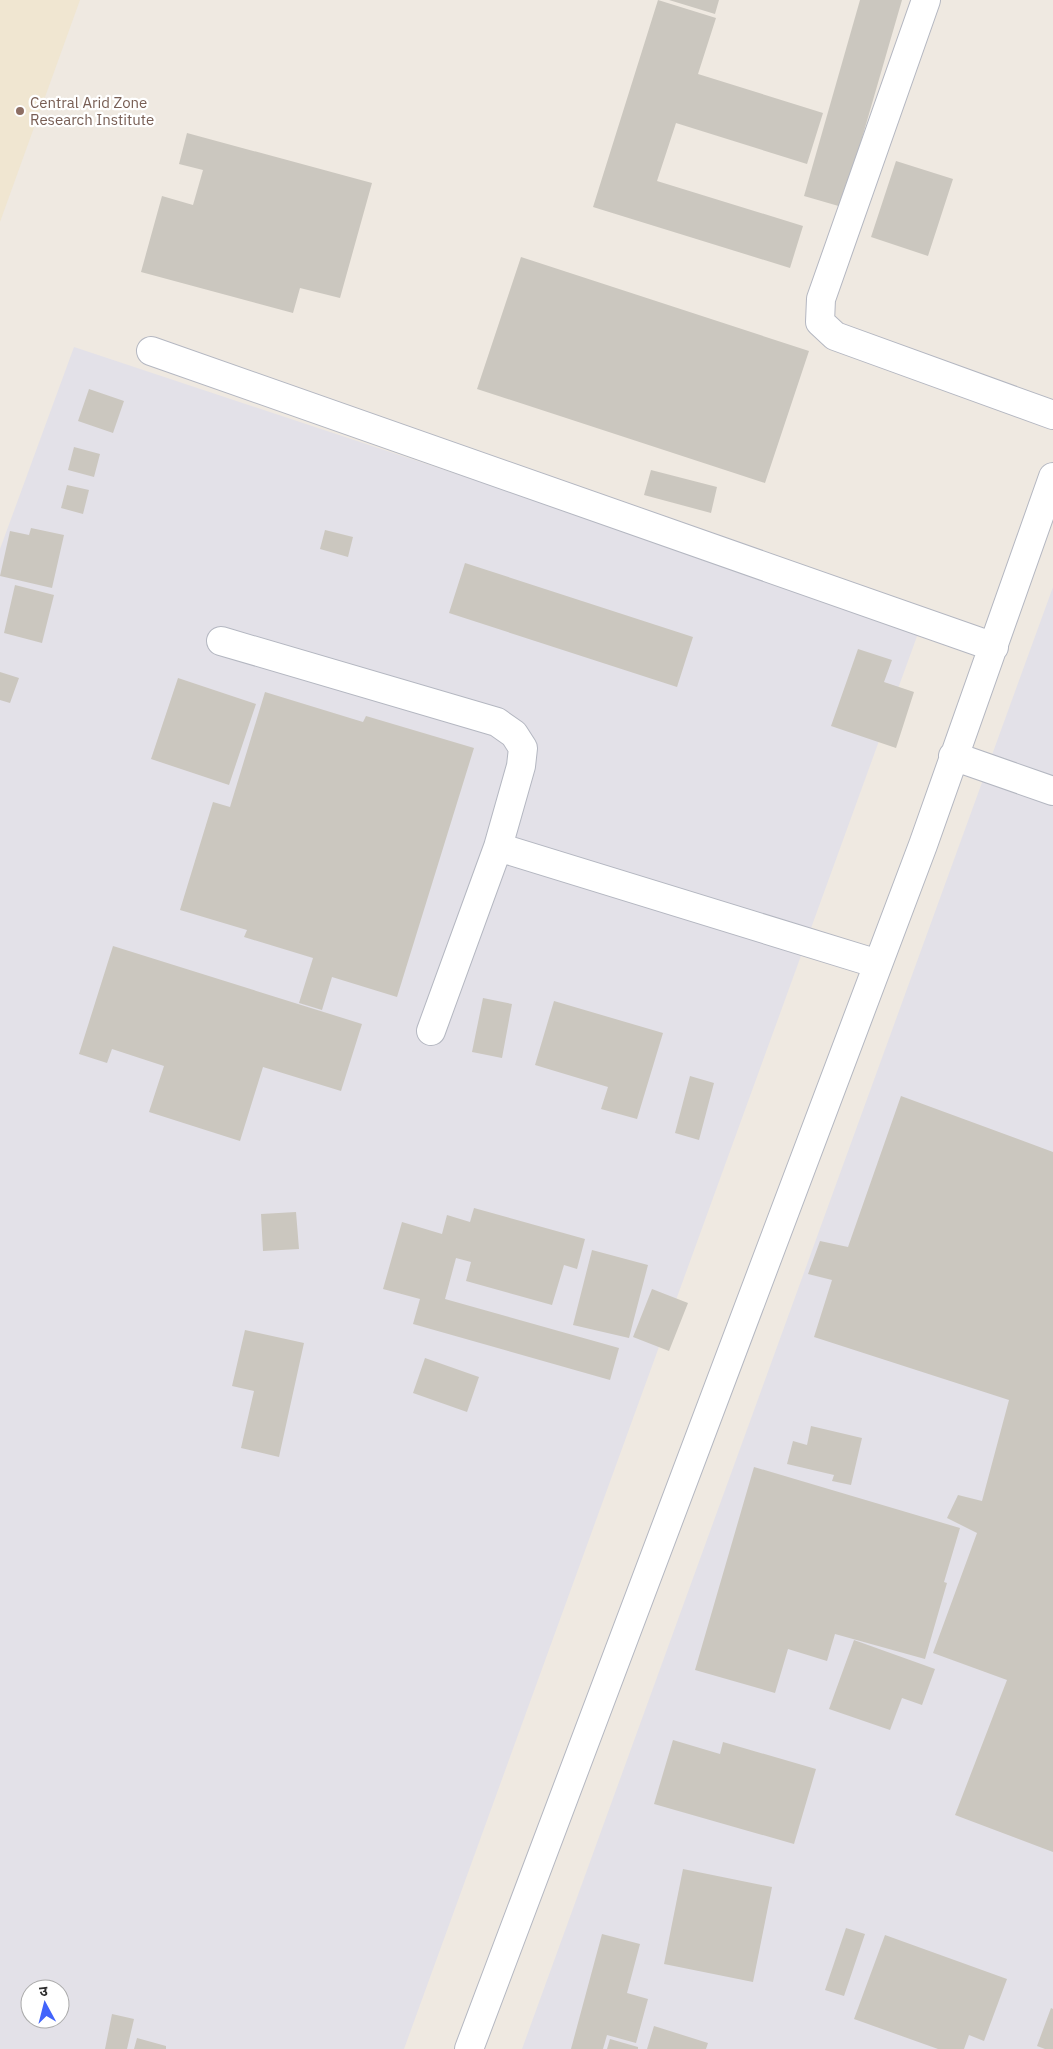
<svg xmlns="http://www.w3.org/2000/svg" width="1053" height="2049" font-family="'IBM Plex Sans','Noto Sans Devanagari',sans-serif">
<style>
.industrial{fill:#e3e1e8;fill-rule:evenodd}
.education{fill:#f0e6d1}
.building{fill:#cbc7bf}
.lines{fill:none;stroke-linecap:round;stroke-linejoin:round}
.minor-casing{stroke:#b4b7c1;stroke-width:30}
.minor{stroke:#fff;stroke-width:28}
.education-dot{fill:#8d6e63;stroke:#fff;stroke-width:2}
.labels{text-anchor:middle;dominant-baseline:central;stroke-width:4.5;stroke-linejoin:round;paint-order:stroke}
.education-label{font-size:15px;fill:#785e54;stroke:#fff;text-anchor:start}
</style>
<rect width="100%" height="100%" fill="#efe9e1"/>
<path class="industrial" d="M74,347l846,281 -516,1421h-404v-1500zM30,1989h30v30h-30z
M1053,587v1462h-531z"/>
<path class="education" d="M0,0h80l-80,222z"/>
<path class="building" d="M658,0l58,18 -18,56 125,39 -16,51 -131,-41 -19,58 146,45 -13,42 -197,-61z
M669,0h50l-4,14z
M860,0h42l-60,207 -38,-11z
M187,133l185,50 -32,115 -40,-10 -7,25 -152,-41 21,-76 31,9 10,-35 -24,-6z
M896,161l57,18 -25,77 -57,-19z
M521,257l288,94 -44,132 -288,-94z
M89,389l35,12 -11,32 -35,-12z
M74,447l26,7 -6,23 -26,-7z
M651,470l66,17 -6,26 -67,-18z
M67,485l22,5 -6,24 -22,-6z
M31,528l33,7 -12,53 -52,-12 10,-45 19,4z
M325,530l28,7 -5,20 -28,-8z
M465,563l228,74 -16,50 -228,-74z
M15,585l39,10 -12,48 -38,-10z
M858,649l34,11 -8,22 30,10 -18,56 -65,-22z
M0,672l19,6 -9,25 -10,-3z
M178,678l78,26 -27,81 -78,-26z
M265,692l98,30 3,-6 108,32 -77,249 -65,-20 -10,33 -23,-7 14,-45 -69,-21 3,-7 -67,-20 33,-108 17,5z
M113,946l249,78 -21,67 -78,-24 -23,74 -91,-29 15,-46 -52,-17 -5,14 -28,-9z
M483,998l29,6 -10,54 -30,-6z
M554,1001l109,32 -26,86 -36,-10 7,-22 -73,-22z
M690,1076l24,7 -15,57 -24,-7z
M901,1096l152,56v700l-98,-37 52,-135 -74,-27 44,-120 -30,-15 11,-23 24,6 27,-101 -195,-63 18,-57 -24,-6 12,-33 28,6z
M474,1208l111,31 -8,30 -13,-4 -12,40 -86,-24 5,-19 -15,-4 -11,41 174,49 -9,32 -197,-56 7,-25 -37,-10 19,-67 40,12 5,-19 23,7z
M296,1212l3,37 -36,2 -2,-37z
M592,1250l56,15 -19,73 -56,-13z
M652,1289l36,14 -19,48 -36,-14z
M245,1330l59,13 -25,114 -38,-9 13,-57 -22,-5z
M425,1358l54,19 -12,35 -54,-19z
M811,1426l51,12 -11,47 -19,-4 2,-6 -47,-11 6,-23 14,4z
M754,1467l206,61 -16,54 3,1 -22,76 -90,-25 -8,27 -39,-12 -13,44 -80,-23z
M854,1640l81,29 -13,36 -20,-7 -12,32 -61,-21z
M673,1740l47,14 3,-12 93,27 -22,75 -140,-40z
M683,1869l89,18 -19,95 -89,-18z
M846,1928l19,6 -21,62 -19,-6z
M602,1934l38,10 -13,49 21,6 -12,44 -29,-8 -4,14h-32z
M885,1935l122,44 -23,62 -15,-6 -5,14h-26l-84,-30z
M1051,2008l2,1v40h-8l-8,-3z
M112,2014l22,5 -7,30h-22z
M654,2026l54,17 -2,6h-59z
M137,2038l29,8v3h-32z
M610,2039l28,8v2h-31z"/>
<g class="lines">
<g class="minor-casing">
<path id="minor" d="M926,0l-105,299 -1,23 15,14 218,79
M151,351l843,296
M221,641l276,81 17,12 9,14 -2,18 -23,81 -67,184
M953,756l100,35
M498,847l380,117
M469,2049l454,-1204 130,-368"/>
</g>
<use href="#minor" class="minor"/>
</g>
<circle class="education-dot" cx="20" cy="111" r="5"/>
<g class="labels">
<g class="education-label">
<text x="30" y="102">Central Arid Zone<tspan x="30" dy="17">Research Institute</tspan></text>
</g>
</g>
<g transform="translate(45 2004) rotate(353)"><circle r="24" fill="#ffffff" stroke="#ababab"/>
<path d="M0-4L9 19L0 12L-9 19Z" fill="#4264fb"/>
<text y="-8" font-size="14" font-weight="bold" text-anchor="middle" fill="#2e2e2e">उ</text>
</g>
</svg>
